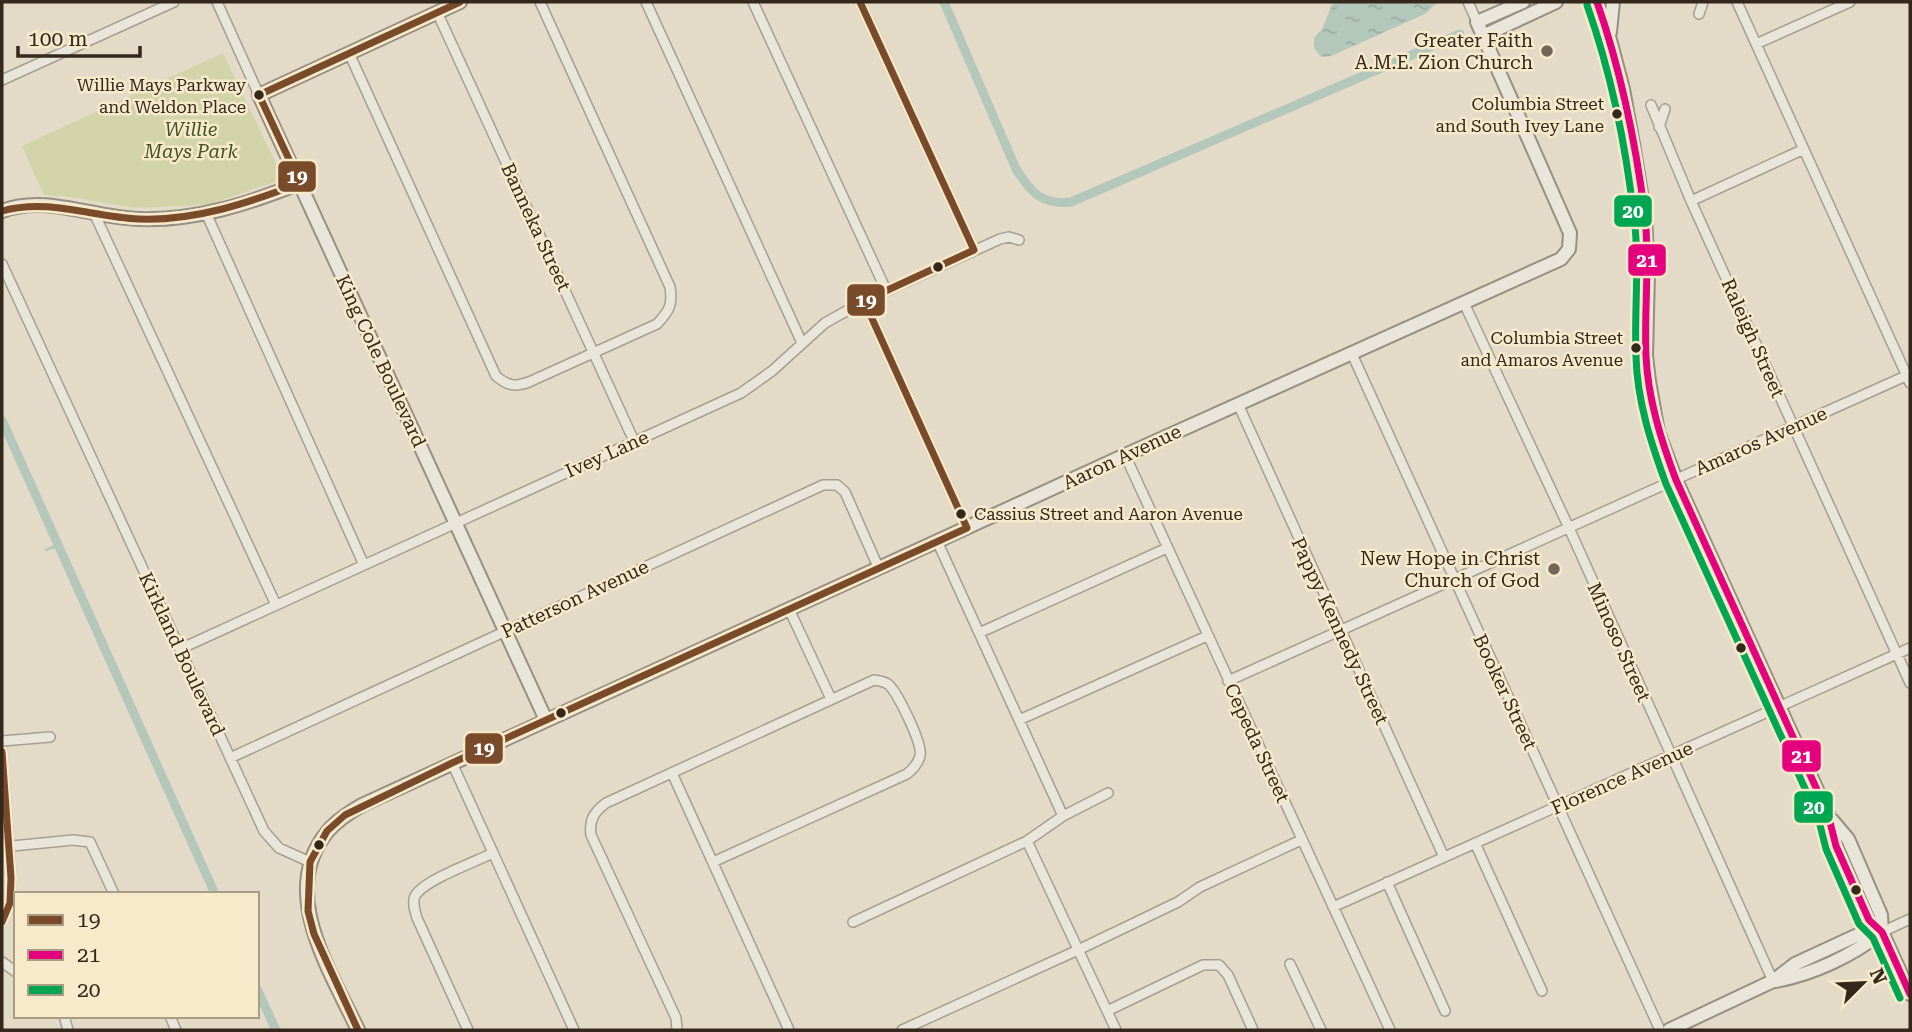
<svg xmlns="http://www.w3.org/2000/svg" width="1912" height="1032" font-family="'Roboto Serif',serif">
<style>
.green{fill:#d2d3a9}
.water{fill:url(#water-ripples)}
.lines{fill:none;stroke-linecap:round;stroke-linejoin:round}
.stream{stroke:#b4c7bb;stroke-width:2.5}
.canal{stroke:#b4c7bb;stroke-width:9}
.street-casing{stroke:#a69f91;stroke-width:12}
.secondary-casing{stroke:#978f81;stroke-width:16}
.street{stroke:#eae5da;stroke-width:9}
.secondary{stroke:#eae5da;stroke-width:12}
.bus-1-casing{stroke:#f6eacb;stroke-width:12}
.bus-2-casing{stroke:#f6eacb;stroke-width:12}
.bus-3-casing{stroke:#f6eacb;stroke-width:12}
.bus-1{stroke:#7a4b2a;stroke-width:7}
.bus-2{stroke:#e5007d;stroke-width:7}
.bus-3{stroke:#00a651;stroke-width:7}
.poi-dot{fill:#716657;stroke:#f6eacb;stroke-width:2.5}
.bus-dot{fill:#34271b;stroke:#f6eacb;stroke-width:2.5}
.labels{text-anchor:middle;dominant-baseline:central;stroke-width:5;stroke-linejoin:round;paint-order:stroke}
.bus-label{font-size:17px;fill:#34271b;stroke:#f6eacb;text-anchor:end}
.poi-label{font-size:19px;fill:#34271b;stroke:#f6eacb;text-anchor:end}
.park-label{font-size:19px;font-style:italic;fill:#445121;stroke:#f6eacb}
.street-label{font-size:19px;fill:#34271b;stroke:#f6eacb}
.line-badge{stroke:#f6eacb;stroke-width:2.5}
.badge-label{font-size:19px;text-anchor:middle;font-weight:bold;fill:#fff}
</style>
<defs>
<pattern id="water-ripples" width="26" height="14" patternUnits="userSpaceOnUse" patternTransform="scale(1.75)"><rect width="26" height="14" fill="#b4c7bb"/><path d="M2 4q2-2 4 0t4 0M15 11q2-2 4 0t4 0" fill="none" stroke="#9baba0"/></pattern>
</defs>
<rect width="100%" height="100%" fill="#e3dbc7"/>
<path class="green" d="M223,53l55,115v8l-4,6 -64,22 -30,2 -44,2 -65,-11 -27,-2 -22,-49z"/>
<path class="water" d="M1333,2h103v2l-11,10 -94,42 -10,1 -7,-9v-10l8,-9z"/>
<g class="lines">
<path class="stream" d="M46,550l12,-5"/>
<path class="canal" d="M944,2l72,167c15,24 26,36 55,33l389,-168
M2,420l213,474
M257,989l19,41"/>
<g class="street-casing">
<path id="street" d="M217,2l42,93
M646,2l156,341
M753,2l133,288
M860,2l114,248
M1468,2l9,20
M1737,2l173,381
M437,12l197,429
M1699,14l4,-12
M1756,44l94,-42
M349,53l147,323c12,10 19,11 33,6l128,-58c12,-13 16,-19 13,-37l-130,-285
M2,80l172,-78
M1651,105l40,96 219,482
M1659,127l6,-18
M1691,201l113,-52
M206,213l158,352
M95,215l181,390
M2,264l262,567 15,17 31,14
M864,301l103,227
M1464,303l105,225 204,453
M1352,354l308,676
M1238,404l206,453
M1125,455l265,575
M937,541l126,275
M789,609l42,90
M979,633l188,-85
M180,649l561,-256 31,-22 53,-48 39,-22 136,-62 9,-2 10,3
M1228,681l682,-307
M1019,720l188,-84
M2,741l48,-4
M2,752l9,126 -1,25 -8,19
M230,758l593,-273h14l8,7 34,77
M452,763l122,267
M672,773l117,257
M1027,841l89,189
M1475,843l67,148
M2,847l71,-7 17,2 24,52
M1387,882l58,129
M1333,907l577,-259
M853,922l174,-81 36,-25 45,-23
M1882,932l28,-13
M2,962l14,10
M1290,964l31,66
M1107,1011l96,-46h16l9,10 25,55
M64,1016l4,14
M170,1016l6,14
M468,1030l-51,-112c-2,-7 -5,-15 -2,-22 9,-16 60,-34 78,-43
M677,1030l-1,-12 -85,-183c-2,-15 3,-23 15,-32l268,-123c6,1 11,1 15,5 9,9 34,59 31,71 -2,8 -7,13 -13,18l-194,88
M902,1030l176,-80 100,-48 22,-15 101,-47"/>
</g>
<g class="secondary-casing">
<path id="secondary" d="M460,2l-201,93 287,625
M1597,2l12,34 14,53 10,55 12,73 3,57 -2,82 3,25 9,51 18,48 152,334 8,32 33,74 13,12
M1610,32l3,-30
M1483,36l73,-34
M2,211c44,-17 91,7 137,8 56,2 109,-15 161,-36
M1832,820l16,19 33,76 1,17 28,62
M1776,981c37,-7 76,-25 106,-49
M358,1030c-27,-58 -81,-139 -30,-199 9,-11 22,-19 34,-26l761,-349 438,-197 8,-10 1,-16 -93,-211 46,-20
M1669,1030l104,-49 22,-17 67,-31 20,-1"/>
</g>
<use href="#street" class="street"/>
<use href="#secondary" class="secondary"/>
<g class="bus-1-casing">
<path id="bus-1" d="M2,211c47,-13 90,6 137,8 56,2 110,-16 161,-36l-41,-88 201,-93
M2,752l9,126 -1,25 -8,19
M358,1030l-44,-96 -6,-23 2,-49 17,-31 18,-16 107,-52 515,-235 -103,-227 110,-51 -114,-248"/>
</g>
<g class="bus-2-casing">
<path id="bus-2" d="M1597,2c24,69 39,142 48,214 5,47 -1,93 1,140 2,43 15,84 30,124l152,334 8,32 33,74 13,12 28,62"/>
</g>
<g class="bus-3-casing">
<path id="bus-3" d="M1587,5c24,68 39,141 47,213 6,46 0,92 2,138 1,45 15,87 30,128l152,333 8,32 33,75 14,14 27,60"/>
</g>
<use href="#bus-1" class="bus-1"/>
<use href="#bus-2" class="bus-2"/>
<use href="#bus-3" class="bus-3"/>
</g>
<g class="poi-dot">
<circle cx="1547" cy="51" r="7"/>
<circle cx="1554" cy="569" r="7"/>
</g>
<g class="bus-dot">
<circle cx="259" cy="95" r="6"/>
<circle cx="1617" cy="114" r="6"/>
<circle cx="938" cy="267" r="6"/>
<circle cx="1636" cy="348" r="6"/>
<circle cx="961" cy="514" r="6"/>
<circle cx="1741" cy="648" r="6"/>
<circle cx="561" cy="713" r="6"/>
<circle cx="319" cy="845" r="6"/>
<circle cx="1856" cy="890" r="6"/>
</g>
<g class="labels">
<g class="bus-label">
<text x="246" y="85">Willie Mays Parkway<tspan x="246" dy="22">and Weldon Place</tspan></text>
<text x="1604" y="104">Columbia Street<tspan x="1604" dy="22">and South Ivey Lane</tspan></text>
<text x="1623" y="338">Columbia Street<tspan x="1623" dy="22">and Amaros Avenue</tspan></text>
<text x="974" y="514" text-anchor="start">Cassius Street and Aaron Avenue</text>
</g>
<g class="poi-label">
<text x="1533" y="40">Greater Faith<tspan x="1533" dy="22">A.M.E. Zion Church</tspan></text>
<text x="1540" y="558">New Hope in Christ<tspan x="1540" dy="22">Church of God</tspan></text>
</g>
<g class="park-label">
<text x="191" y="129">Willie<tspan x="191" dy="22">Mays Park</tspan></text>
</g>
<g class="street-label">
<text transform="translate(536 227) rotate(65)">Banneka Street</text>
<text transform="translate(1753 338) rotate(66)">Raleigh Street</text>
<text transform="translate(381 361) rotate(65)">King Cole Boulevard</text>
<text transform="translate(1761 441) rotate(-24)">Amaros Avenue</text>
<text transform="translate(607 454) rotate(-24)">Ivey Lane</text>
<text transform="translate(1122 457) rotate(-25)">Aaron Avenue</text>
<text transform="translate(575 599) rotate(-25)">Patterson Avenue</text>
<text transform="translate(1340 631) rotate(65)">Pappy Kennedy Street</text>
<text transform="translate(1619 642) rotate(66)">Minoso Street</text>
<text transform="translate(182 654) rotate(65)">Kirkland Boulevard</text>
<text transform="translate(1505 692) rotate(65)">Booker Street</text>
<text transform="translate(1257 743) rotate(65)">Cepeda Street</text>
<text transform="translate(1622 778) rotate(-24)">Florence Avenue</text>
</g>
</g>
<g class="line-badge">
<rect x="277" y="160" width="40" height="33" rx="7" fill="#7a4b2a"/>
<rect x="1613" y="194" width="40" height="34" rx="7" fill="#00a651"/>
<rect x="1627" y="243" width="40" height="34" rx="7" fill="#e5007d"/>
<rect x="846" y="283" width="40" height="34" rx="7" fill="#7a4b2a"/>
<rect x="464" y="732" width="40" height="33" rx="7" fill="#7a4b2a"/>
<rect x="1781" y="739" width="41" height="34" rx="7" fill="#e5007d"/>
<rect x="1793" y="790" width="41" height="34" rx="7" fill="#00a651"/>
</g>
<g class="badge-label">
<text x="297" y="183">19</text>
<text x="1633" y="218">20</text>
<text x="1647" y="267">21</text>
<text x="866" y="307">19</text>
<text x="484" y="755">19</text>
<text x="1802" y="763">21</text>
<text x="1814" y="814">20</text>
</g>
<rect width="1912" height="1032" fill="none" stroke="#34271b" stroke-width="7"/>
<rect x="14" y="892" width="245" height="126" fill="#f6eacb" stroke="#a89c85" stroke-width="2"/>
<rect x="28" y="915" width="35" height="10" fill="#7a4b2a" stroke="#a89c85" stroke-width="2"/>
<text x="77" y="927" font-size="21" fill="#34271b">19</text>
<rect x="28" y="950" width="35" height="10" fill="#e5007d" stroke="#a89c85" stroke-width="2"/>
<text x="77" y="962" font-size="21" fill="#34271b">21</text>
<rect x="28" y="985" width="35" height="10" fill="#00a651" stroke="#a89c85" stroke-width="2"/>
<text x="77" y="997" font-size="21" fill="#34271b">20</text>
<g transform="translate(1863 983) rotate(66)" stroke="#f6eacb" stroke-width="5" paint-order="stroke">
<path d="M0-5L12 26L0 18L-12 26Z" fill="#34271b"/>
<text y="-10" font-size="19" font-weight="bold" text-anchor="middle" fill="#34271b">N</text>
</g>
<path d="M18 46v10h122v-10" fill="none" stroke="#34271b" stroke-width="3.5"/>
<text x="28" y="46" font-size="21" fill="#34271b" stroke="#f6eacb" stroke-width="5" paint-order="stroke">100 m</text>
</svg>
